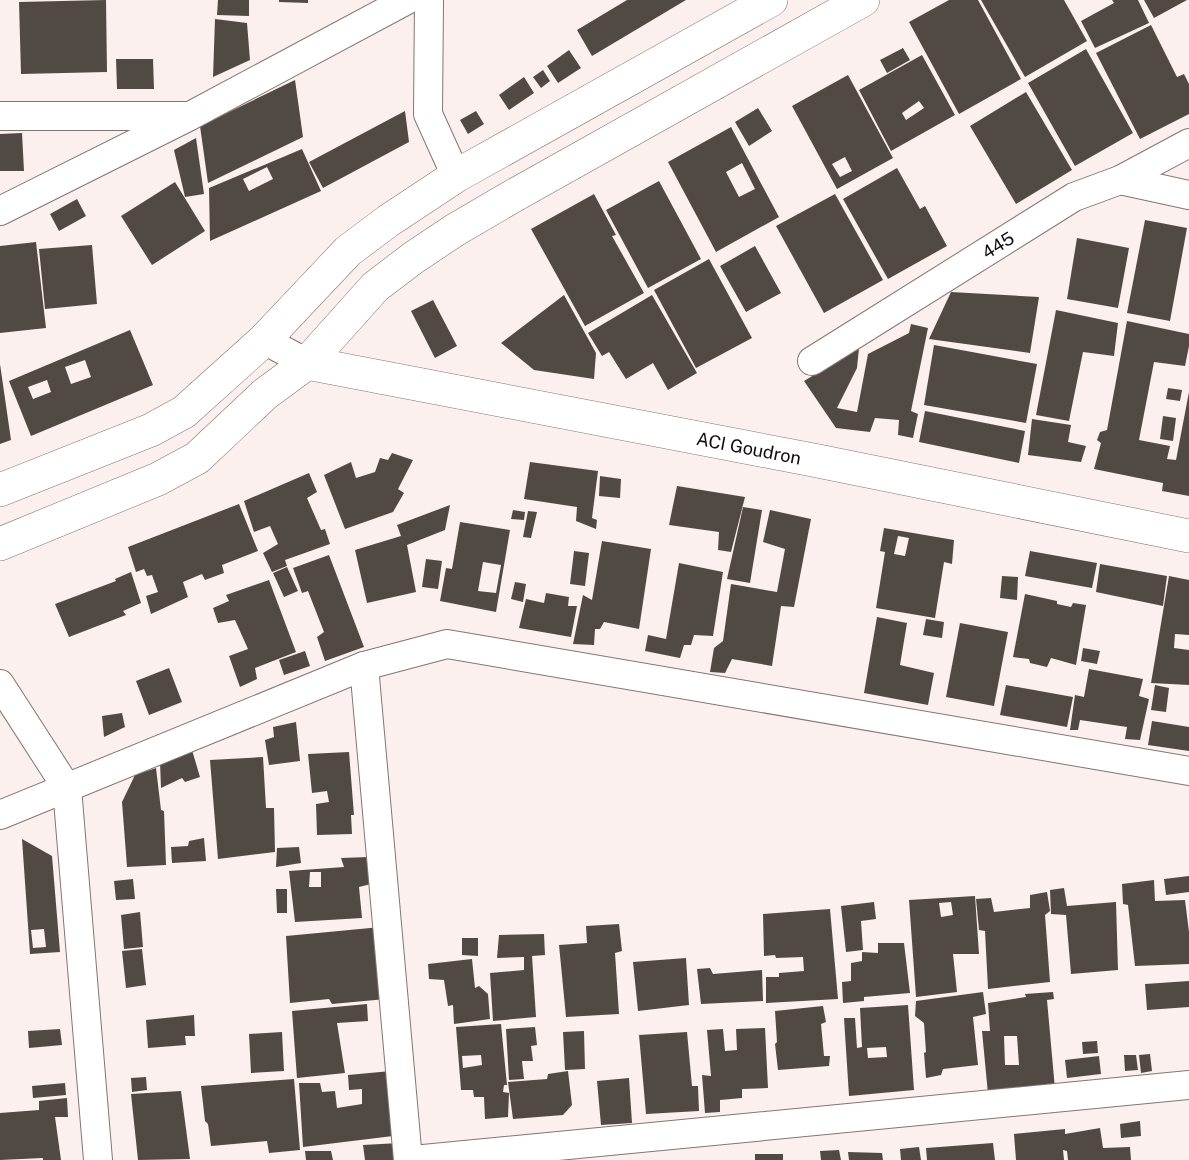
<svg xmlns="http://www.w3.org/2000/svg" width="1189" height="1160" font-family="'Public Sans',sans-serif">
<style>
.building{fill:#514a44;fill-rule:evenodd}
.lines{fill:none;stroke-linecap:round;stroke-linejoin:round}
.minor-casing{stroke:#817674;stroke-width:30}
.tertiary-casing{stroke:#817674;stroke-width:34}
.secondary-casing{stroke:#817674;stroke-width:34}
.minor{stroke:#fff;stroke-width:28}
.tertiary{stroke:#fff;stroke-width:33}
.secondary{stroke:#fff;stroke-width:33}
.labels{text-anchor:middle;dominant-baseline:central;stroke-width:6;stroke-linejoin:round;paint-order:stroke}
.street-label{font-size:18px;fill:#110d0c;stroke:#fff}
</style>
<rect width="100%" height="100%" fill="#fcf0ee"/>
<path class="building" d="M106,0l1,72 -86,2 -2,-72z
M218,0h31v16l-32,-1z
M279,0h29v3l-29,-1z
M627,0h59l-94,56 -15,-26z
M949,0h29l43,79 -62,35 -50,-92z
M981,0h83l23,41 -62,36z
M1112,0h26l11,23 -54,25 -14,-27 33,-18z
M1144,0h43l-33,18z
M215,19l32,4 3,37 -37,17z
M1151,25l26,52 7,-3 5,10v30l-49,25 -44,-86z
M903,48l7,12 -23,13 -7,-13z
M1086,49l47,84 -58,33 -47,-83z
M569,50l12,18 -23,15 -11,-17z
M922,55l33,60 -64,36 -32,-61zM919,101l5,7 -18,12 -4,-7z
M116,59h37l1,30h-37z
M543,70l7,11 -9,7 -8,-11z
M848,75l45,83 -56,31 -45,-83zM845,157l7,14 -12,6 -8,-13z
M524,77l10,16 -25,17 -10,-15z
M295,80l8,57 -95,46 -8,-57z
M1026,92l46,78 -56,34 -46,-78z
M758,108l14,23 -23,15 -14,-24z
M405,111l4,31 -86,46 -14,-26z
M476,111l8,13 -16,10 -8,-14z
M731,127l48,90 -63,35 -48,-90zM742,163l13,26 -16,8 -13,-25z
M22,133l2,38h-24v-37z
M196,138l8,56 -19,3 -11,-47z
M302,149l19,42 -111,50 -1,-53zM267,167l6,12 -24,12 -6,-12z
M897,168l23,41 5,-3 22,40 -59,33 -45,-80z
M659,181l42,78 -53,29 -42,-78z
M175,182l30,49 -53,34 -31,-49z
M594,194l22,41 -4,1 32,57 -59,33 -54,-97z
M835,194l48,86 -59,33 -48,-87z
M77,199l9,17 -27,15 -9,-17z
M1145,220l42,8 -17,93 -43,-8z
M1077,238l52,10 -11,60 -51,-9z
M36,242l10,86 -46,5v-87z
M92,245l5,59 -52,5 -6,-60z
M755,246l26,47 -35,19 -26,-46z
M709,259l43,79 -56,30 -42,-78z
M951,292l88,5 -9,56 -101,-14z
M564,295l32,58 -2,26 -60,-9 -33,-27z
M652,295l45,78 -29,17 -15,-27 -27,16 -17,-27 -7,4 -14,-23z
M433,300l24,46 -22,12 -24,-47z
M1056,310l62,13 -4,33 -31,-4 -14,69 -33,-6z
M1127,321l62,13v12l-4,20 -31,-4 -15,78 31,6 -3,13 9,1 13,-68v104l-27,-5 1,-8 -69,-14 7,-26 -4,-3 3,-8 7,-2z
M911,324l17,4 -17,83 7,3 -5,24 -15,-3 1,-15 -24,-2 -5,14 -34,-4 -32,-47 55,-33 -2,20 -20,40 20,4 11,-58 41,-21z
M130,330l23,55 -122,51 -22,-55zM85,360l6,17 -20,7 -6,-17zM47,380l4,12 -18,7 -5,-12z
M934,345l103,19 -11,59 -102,-18z
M0,364l11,76 -11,4z
M1168,388l14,2 -2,11 -14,-2z
M925,411l100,20 -6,32 -100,-21z
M1163,416l13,2 -3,23 -13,-2z
M1032,419l39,6 -3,17 18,4 -5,16 -53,-7z
M392,453l21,7 -15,29 6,4 -11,19 -48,17 -21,-54 27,-13 5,16 19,-6 5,-14 8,2z
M530,462l68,9 -6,47 5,2 -1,9 -20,-8 1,-14 -53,-8z
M309,473l8,19 -10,6 14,32 4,-1 5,15 -45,16 2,6 -15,6 -9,-19 15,-9 -8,-18 -16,6 -10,-31z
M600,476l21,3 -1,19 -21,-2z
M677,486l68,11 -14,55 -13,-2 1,-18 -50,-7z
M239,504l19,47 -36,14 2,8 -19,7 -3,-6 -19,8 5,15 -37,17 -5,-18 12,-4 -6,-17 -5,1 -3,-7 -8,3 -8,-25z
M450,505l-5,25 -38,15 9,47 -49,11 -12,-53 46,-14 -4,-11z
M743,507l19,3 -12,73 -23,-4z
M513,510l12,2 -1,8 -13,-1z
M770,510l41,9 -17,88 -13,-1 -9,60 -40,-7 -7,14 -15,-1 4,-24 9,-7 8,-57 46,8 8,-43 -22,-7z
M528,511l9,1 -6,26 -8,-1z
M460,522l50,8 -14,82 -56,-11 6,-33 6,1zM483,562l18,3 -5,28 -18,-2z
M884,528l70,12 -2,24 -8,-2 -9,56 -59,-10 9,-56 -5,-1zM898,536l11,2 -4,18 -11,-2z
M602,541l49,8 -12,80 -35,-7 -4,7h-5l-1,16 -21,-1 10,-49 9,5z
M574,551l15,2 -4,33 -15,-2z
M1030,551l67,12 -5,25 -67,-12z
M329,555l35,92 -39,14 -8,-24 7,-5 -16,-41 -6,2 -9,-25z
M426,559l16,2 -4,28 -16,-2z
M679,563l44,9 -10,64 -19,-1 -3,10h-7l-4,13 -35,-7 3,-16 18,4z
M1100,564l67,12 -4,30 -67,-14z
M287,567l11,24 -14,6 -11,-24z
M131,572l10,31 -18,8 3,4 -57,22 -14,-33 61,-23 -1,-2z
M1002,576l16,1 -1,23 -17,-2z
M1169,576l20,4v55l-14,-1 -1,14 15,2v35l-38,-2z
M269,580l27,72 -41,16 2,11 -17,8 -11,-31 19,-7 -13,-29 -17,3 -5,-15 16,-7 -3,-6z
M515,582l11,2 -3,18 -12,-3z
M546,593l23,4 -1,9h9l-6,31 -52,-9 7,-29 18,4z
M1025,594l32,7v3l14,3 2,-4 13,2 -10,60 -25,-7 -4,9 -17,-4 -1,-4 -16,-2z
M877,617l30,6 -7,42 34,8 -6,32 -64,-12z
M926,619l18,3 -2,16 -19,-3z
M960,623l48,9 -14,74 -48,-9z
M1083,648l17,3 -3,13 -16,-3z
M305,651l5,15 -26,9 -5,-15z
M169,668l13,34 -33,13 -13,-34z
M1089,669l54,10 -4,17 10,3 -9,41 -15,-1 2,-12 -47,-7 -2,10h-8l5,-35 9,2z
M1006,685l67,12 -6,30 -67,-12z
M1155,685l14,3 -3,24 -15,-2z
M122,713l3,14 -21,10 -2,-21z
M1152,721l37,6v24l-41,-6z
M296,722l4,39 -31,4 -4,-25 9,-3 -1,-10z
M192,750l8,27 -15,5 -3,-4 -21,10 -1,-26z
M349,752l5,63h-3l1,19 -35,1 -1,-31 13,-2 -2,-11 -15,2 -4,-39z
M263,757l3,51h8l1,44 -57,7 -8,-99z
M156,768l5,42 3,1 2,54 -39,2 -5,-65 13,-27z
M204,838l2,23 -34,2 -1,-16 17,-1 1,-5z
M22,839l30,17 8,96 -30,2zM44,929l2,18 -13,1 -2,-18z
M299,847l2,16 -25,4 1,-19z
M369,857l2,27 -12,3 3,31 -67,4 -6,-51 55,-4 -3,-9zM310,872h11v15h-12z
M1189,876v16l-23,3 -2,-16z
M133,879l2,20 -19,1 -2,-19z
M1154,880l1,21 30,-1 4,32v32l-54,2 -7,-61 -5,-1 -1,-20z
M1064,888l3,18 49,-4 2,68 -47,4 -5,-59 -15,-1 -1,-24z
M276,889h11v24h-10z
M1047,892l3,19 -5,4 5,67 -62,7 -3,-58 -6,-1 -3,-31 15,-1 3,14 36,-4v-13z
M975,896l4,58h-26l4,38 -41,5 -7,-97zM951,902l2,13 -12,2 -2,-14z
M874,902l2,17 -15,2 2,29 -17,2 -5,-46z
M830,909l8,90 -72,4v-26h13v-4l25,-2 -1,-14 -27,1 -1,-3 -11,1 -1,-42z
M140,912l3,35 -19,2 -3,-34z
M619,924l3,27 -7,2 4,61 -53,3 -7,-72 28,-2 -1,-17z
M381,927l5,72 -54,5 -3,-5 -39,4 -4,-67z
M544,934l1,21 -13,1 4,61 -43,4 -3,-48 34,-3v-13l-27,1 2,-23z
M462,938h16v18l-16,-1z
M878,943h26l6,50 -46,4v4l-21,2 -1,-21 9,-1v-18l11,-2v-9l16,1z
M142,949l4,36 -20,3 -4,-37z
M686,958l3,47 -51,6 -5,-49z
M472,959l3,29 4,-2 9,8 2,25 -36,5 -1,-19 -5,1 -4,-26 -15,-1 -1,-15z
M710,968l3,6 49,-4 1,31 -62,3 -4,-35z
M1189,981v26l-42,3 -2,-26z
M983,992l3,22 -13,3 5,48 -35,4 -2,6 -15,3 -2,-25 2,-1 -2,-29 -9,-7 1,-15z
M1053,992l1,7 -7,1 8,89 -67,5 -6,-63h8l-2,-28 38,-6 -1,-3zM1004,1036h13l2,29h-14z
M367,1004l1,17 -31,2 8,50 -48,5 -5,-67z
M908,1005l6,85 -65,6 -5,-78h11l2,30 5,-1 -2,-39zM886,1047l1,10 -19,1 -1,-10z
M823,1006l3,16 -5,2 3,32h6l-1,10 -51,4 -3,-26 2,-2 -2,-31z
M194,1015l1,21h-10l1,9 -38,3 -2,-28z
M501,1024l6,61h-3l-1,7 6,1 -1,24 -23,2 -1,-22h-10l-1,-7h-12l-5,-63zM481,1055l1,10 -19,3 -1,-12z
M535,1027l2,18 -6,1 2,15h-11l2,18 -15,1 -3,-51z
M765,1028l3,60 -26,1v9l-22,2v12l-15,1 -3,-38 9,1 -4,-46 16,-1 2,22 12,-1 -1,-21z
M60,1029l2,16 -33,3 -1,-17z
M584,1031l1,38 -20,1 -2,-38z
M282,1032l2,39 -33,2 -2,-39z
M687,1032l5,54h6l1,25 -53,3 -7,-79z
M1097,1041l1,12 -15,1 -1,-12z
M1150,1054l2,17 -11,2 -2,-18z
M1124,1055h12l2,15 -13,1z
M1099,1056l2,18 -34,4 -2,-18z
M391,1071l2,65 -90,11 -4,-64h21l2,9 13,-1 2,17 25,-4v-15l-13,1 -1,-15z
M568,1071l4,34 -9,10 -50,4 -5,-37 39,-3 1,-5z
M146,1077l1,13 -15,2 -1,-14z
M629,1078l3,45 -31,2 -4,-44z
M294,1079l6,71 -31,3 -2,-12 -56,5 -3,-22 -3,-3 -4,-35z
M65,1083l1,12 -33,3 -1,-12z
M181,1091l9,68 -52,1 -7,-66z
M67,1098l1,19h-13l6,43h-18v-2l-43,2v-47l39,-3v-9z
M1140,1121l1,15 -20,2 -1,-14z
M1100,1128l3,20 27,-1 1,13h-63l-1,-9 -4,-1 1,10h-48l-2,-26 51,-5v5z
M399,1143l1,17h-35l-2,-15z
M993,1143l2,17h-68l-1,-12z
M919,1147l2,13h-20l-1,-11z
M839,1150l2,10h-20l-1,-9z
M305,1151h26l2,9h-27z
M848,1152l34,1 1,7h-34z
M755,1154h28v6h-28z"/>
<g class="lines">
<g class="minor-casing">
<g id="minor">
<path d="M429,0l-1,114 28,62"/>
<path d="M0,116h185"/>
<path d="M1120,180l69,15"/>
<path d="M0,211l190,-95 217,-116"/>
<path d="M264,340l43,23"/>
<path id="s1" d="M812,361l262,-164 46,-17 69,-37"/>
<path d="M364,666l44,494"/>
<path d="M0,684l67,104 31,372"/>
<path d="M0,815l364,-149 83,-22 742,127"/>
<path d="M413,1160l776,-75"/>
</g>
</g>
<g class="tertiary-casing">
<g id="tertiary">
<path id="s2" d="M307,363l506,97 376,76"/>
</g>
</g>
<g class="secondary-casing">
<path id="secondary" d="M0,490l151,-60 33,-18 80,-72 84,-89 40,-30 68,-45 315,-176
M0,544l158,-65 39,-21 68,-64 42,-31 68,-76 38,-29 42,-28 58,-34 350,-196"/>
</g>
<use href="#minor" class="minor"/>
<use href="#tertiary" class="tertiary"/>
<use href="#secondary" class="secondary"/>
</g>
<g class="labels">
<g class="street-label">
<text stroke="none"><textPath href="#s1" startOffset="219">445</textPath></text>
<text stroke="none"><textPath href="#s2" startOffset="450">ACI Goudron</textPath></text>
</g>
</g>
</svg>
